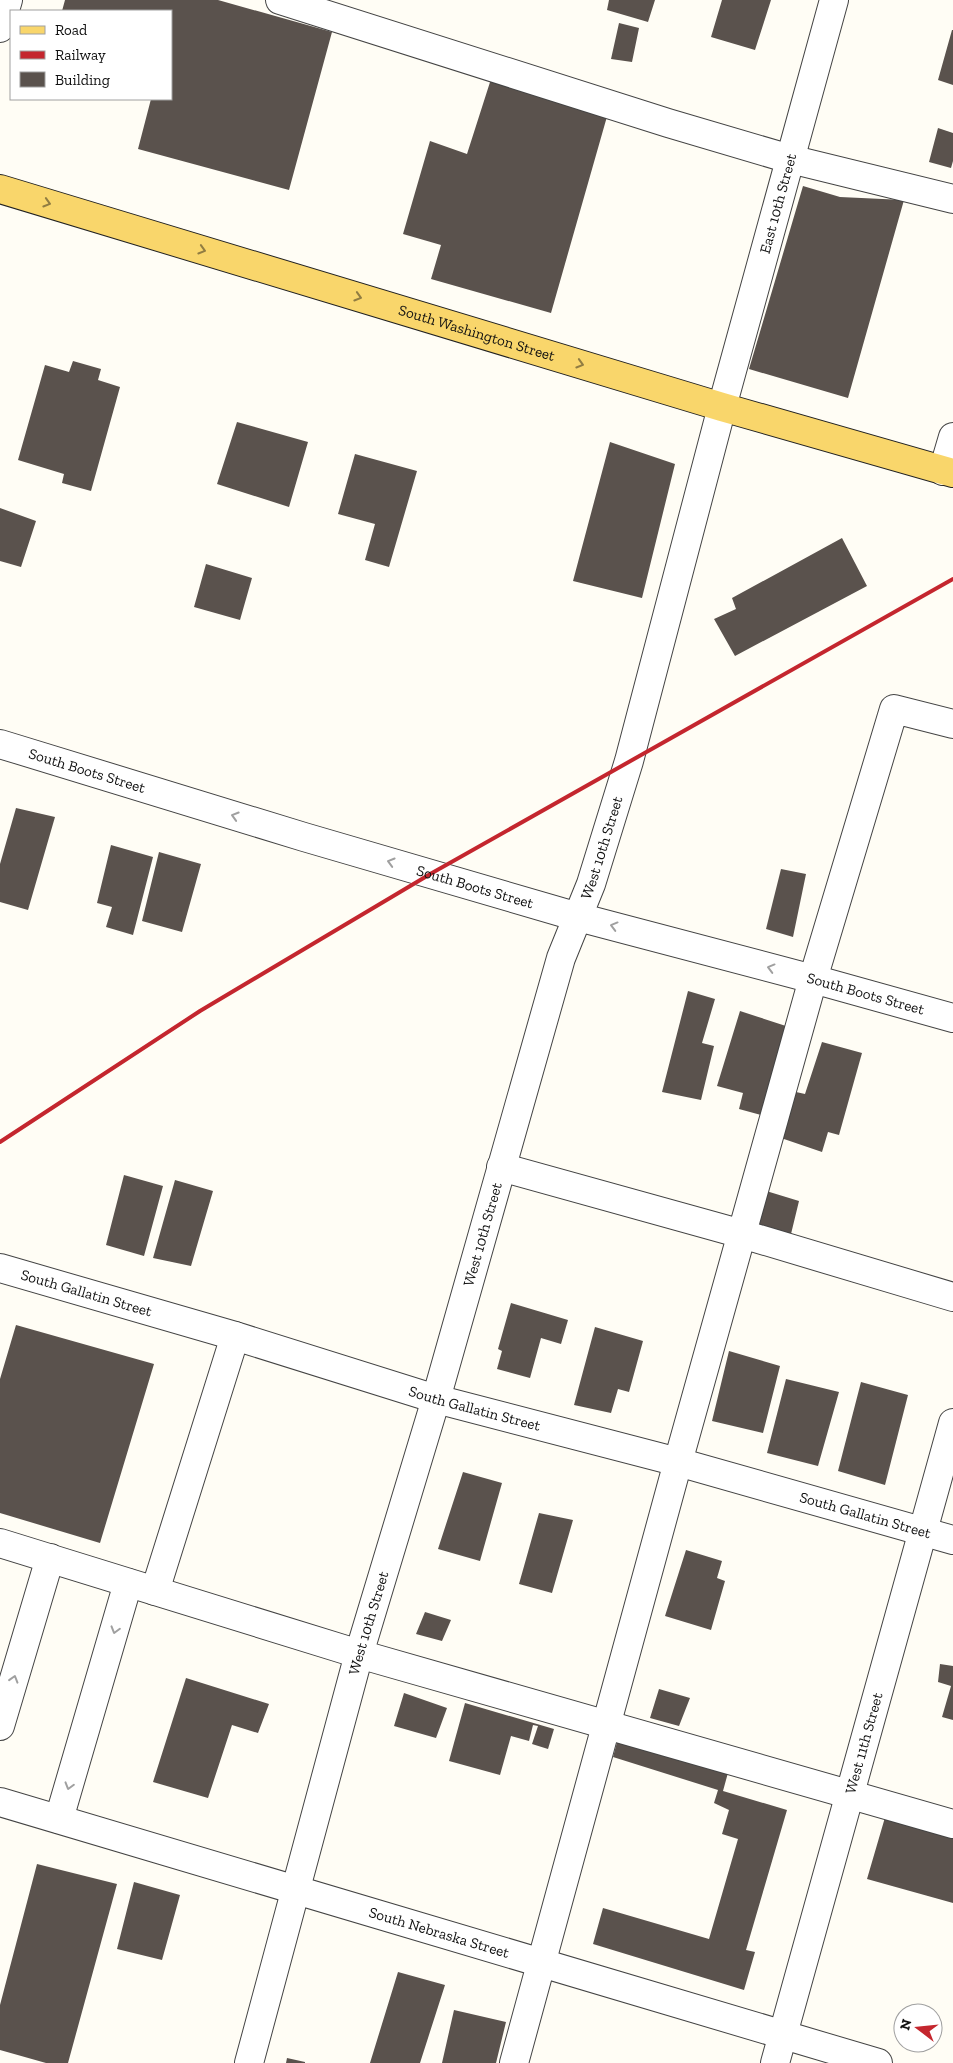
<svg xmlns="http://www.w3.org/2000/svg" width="953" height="2063" font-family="'Zilla Slab',serif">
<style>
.building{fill:#5a524d}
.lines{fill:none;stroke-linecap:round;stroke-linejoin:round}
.minor-casing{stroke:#444;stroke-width:30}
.major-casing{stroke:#222;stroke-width:30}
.minor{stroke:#fff;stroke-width:28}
.major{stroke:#f9d66b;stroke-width:28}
.rail{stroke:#c4262e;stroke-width:4}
.oneway{stroke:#917d42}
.oneway2{stroke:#a0a0a0}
.labels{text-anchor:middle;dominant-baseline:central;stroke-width:5;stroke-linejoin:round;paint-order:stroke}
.street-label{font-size:15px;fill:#111;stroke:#fff}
</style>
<rect width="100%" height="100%" fill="#fffdf5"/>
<path class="building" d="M65,0h153l114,32 -43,158 -151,-41 13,-50h20v-88h-109z
M609,0h46l-7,22 -41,-12z
M722,0h49l-16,50 -44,-13z
M619,23l20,5 -7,34 -21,-3z
M952,30h1v55l-15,-5z
M491,79l117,34 -57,200 -120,-34 10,-34 -38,-11 27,-93 37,13z
M938,128l15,5v28l-2,7 -22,-6z
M803,186l37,11 64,3 -56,198 -99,-29z
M73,361l28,8 -3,11 22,7 -29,104 -29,-8 2,-9 -46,-14 27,-95 24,7z
M237,422l71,20 -19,65 -72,-23z
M610,442l65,22 -33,134 -69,-17z
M355,454l62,17 -28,96 -24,-7 10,-36 -37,-10z
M0,508l36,13 -15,46 -21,-6z
M842,538l25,48 -132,70 -21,-37 22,-10 -4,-11z
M206,564l46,14 -12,42 -46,-13z
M16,808l39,9 -27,93 -28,-8v-38z
M111,845l42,12 -20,78 -27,-8 6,-20 -15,-4z
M159,852l42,12 -19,68 -40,-11z
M781,869l25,5 -13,63 -27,-8z
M688,991l27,8 -13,44 12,3 -13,54 -39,-8z
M740,1011l49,16 -28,88 -22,-6 4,-16 -26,-7z
M822,1042l40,11 -23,82 -11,-3 -6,20 -41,-14 15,-46 9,2z
M124,1175l39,11 -19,70 -38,-11z
M175,1180l38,11 -22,75 -38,-8z
M763,1190l36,11 -8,33 -36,-7z
M511,1303l57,17 -7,24 -20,-6 -11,40 -33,-9 5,-18 -4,-2z
M16,1325l138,39 -54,179 -100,-30v-134z
M595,1327l48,14 -14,51 -11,-3 -7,24 -37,-8z
M729,1351l51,15 -17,67 -51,-12z
M786,1379l53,13 -21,74 -51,-13z
M861,1382l47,13 -23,90 -47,-14z
M463,1472l39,11 -22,78 -42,-12z
M539,1513l34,7 -21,73 -33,-9z
M686,1550l36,11 -5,17 8,3 -14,49 -46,-14z
M425,1612l26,8 -9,21 -26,-7z
M940,1664l13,2v54l-11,-3 9,-31 -13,-4z
M186,1678l83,26 -11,29 -26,-8 -24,73 -55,-16z
M659,1689l31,9 -11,28 -29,-8z
M404,1693l43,15 -11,30 -42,-12z
M465,1703l89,26 -6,20 -16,-5 6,-18 -5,-1 -4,16 -18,-5 -11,39 -51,-14z
M619,1735l110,34 -6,22 64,19 -41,140 9,2 -11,38 -151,-46 10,-36 106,31 29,-100 -16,-5 7,-24 -15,-7 4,-13 -105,-33z
M886,1814l67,18v71l-86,-24z
M37,1864l80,20 -49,179h-22l-46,-13v-45z
M134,1882l46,13 -18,65 -45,-11z
M398,1972l47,13 -25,78h-50z
M454,2010l52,12 -10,41h-54z
M287,2058l18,4v1h-19z"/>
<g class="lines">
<g class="minor-casing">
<g id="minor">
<path d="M280,0l388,123 122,36 163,40"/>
<path d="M0,28l8,-28"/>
<path d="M943,471l10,-34"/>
<path id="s1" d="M0,744l304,93 274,80 235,62 140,39"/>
<path d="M501,1167l241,67 211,63"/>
<path id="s2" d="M0,1268l235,68 201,63 242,63 275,78"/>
<path d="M0,1543l359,111 594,170"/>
<path d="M155,1591l80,-255"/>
<path d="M0,1726l50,-168"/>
<path id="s3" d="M0,1802l878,261"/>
<path d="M59,1819l69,-236"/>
<path id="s4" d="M249,2063l110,-409 77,-255 125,-441 30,-74 38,-123 93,-354 112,-407"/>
<path d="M514,2063l164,-601 135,-483 81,-270 59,15"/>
<path id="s5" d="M775,2063l178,-640"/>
</g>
</g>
<g class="major-casing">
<g id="major">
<path id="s6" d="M0,189l722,218 231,66"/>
</g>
</g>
<use href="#minor" class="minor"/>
<use href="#major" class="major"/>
<path class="rail" d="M0,1142l200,-131 232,-138 521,-294"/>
</g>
<defs><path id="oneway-chevron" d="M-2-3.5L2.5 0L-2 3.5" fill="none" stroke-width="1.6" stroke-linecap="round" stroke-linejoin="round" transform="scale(1.25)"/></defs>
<g class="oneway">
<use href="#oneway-chevron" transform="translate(47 203) rotate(17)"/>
<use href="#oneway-chevron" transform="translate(202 250) rotate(17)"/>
<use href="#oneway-chevron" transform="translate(358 297) rotate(17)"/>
<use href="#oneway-chevron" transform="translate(580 364) rotate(17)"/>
</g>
<g class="oneway2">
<use href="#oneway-chevron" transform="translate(235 816) rotate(-163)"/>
<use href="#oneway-chevron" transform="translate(391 862) rotate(-164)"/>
<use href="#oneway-chevron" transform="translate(614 926) rotate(-165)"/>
<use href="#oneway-chevron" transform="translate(771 968) rotate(-165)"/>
<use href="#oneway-chevron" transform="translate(115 1630) rotate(106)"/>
<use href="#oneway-chevron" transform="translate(14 1679) rotate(-73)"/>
<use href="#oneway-chevron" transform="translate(69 1786) rotate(106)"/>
</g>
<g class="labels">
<g class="street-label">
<text stroke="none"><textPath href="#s4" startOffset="1934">East 10th Street</textPath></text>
<text stroke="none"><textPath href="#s6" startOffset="498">South Washington Street</textPath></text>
<text stroke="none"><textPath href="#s1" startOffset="91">South Boots Street</textPath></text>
<text stroke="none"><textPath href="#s4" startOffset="1266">West 10th Street</textPath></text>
<text stroke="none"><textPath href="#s1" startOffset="496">South Boots Street</textPath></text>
<text stroke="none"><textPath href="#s1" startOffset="901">South Boots Street</textPath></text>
<text stroke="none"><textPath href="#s4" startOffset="861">West 10th Street</textPath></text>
<text stroke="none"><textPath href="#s2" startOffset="90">South Gallatin Street</textPath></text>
<text stroke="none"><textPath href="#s2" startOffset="495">South Gallatin Street</textPath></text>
<text stroke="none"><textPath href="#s2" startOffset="900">South Gallatin Street</textPath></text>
<text stroke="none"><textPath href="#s4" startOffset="456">West 10th Street</textPath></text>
<text stroke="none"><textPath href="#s5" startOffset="332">West 11th Street</textPath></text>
<text stroke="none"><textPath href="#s3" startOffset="458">South Nebraska Street</textPath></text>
</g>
</g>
<rect x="10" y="10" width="162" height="90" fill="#ffffff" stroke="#a0a0a0"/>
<rect x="20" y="26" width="25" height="8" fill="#f9d66b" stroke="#a0a0a0"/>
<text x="55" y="35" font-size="15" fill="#111111">Road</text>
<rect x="20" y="51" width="25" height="8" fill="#c4262e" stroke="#a0a0a0"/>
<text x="55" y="60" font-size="15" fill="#111111">Railway</text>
<rect x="20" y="72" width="25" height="15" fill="#5a524d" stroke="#a0a0a0"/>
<text x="55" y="85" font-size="15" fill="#111111">Building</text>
<g transform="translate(918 2028) rotate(286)"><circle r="24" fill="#ffffff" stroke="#a0a0a0"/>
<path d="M0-4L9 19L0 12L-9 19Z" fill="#c4262e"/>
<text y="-8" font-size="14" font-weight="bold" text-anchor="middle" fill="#111111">N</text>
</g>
</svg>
